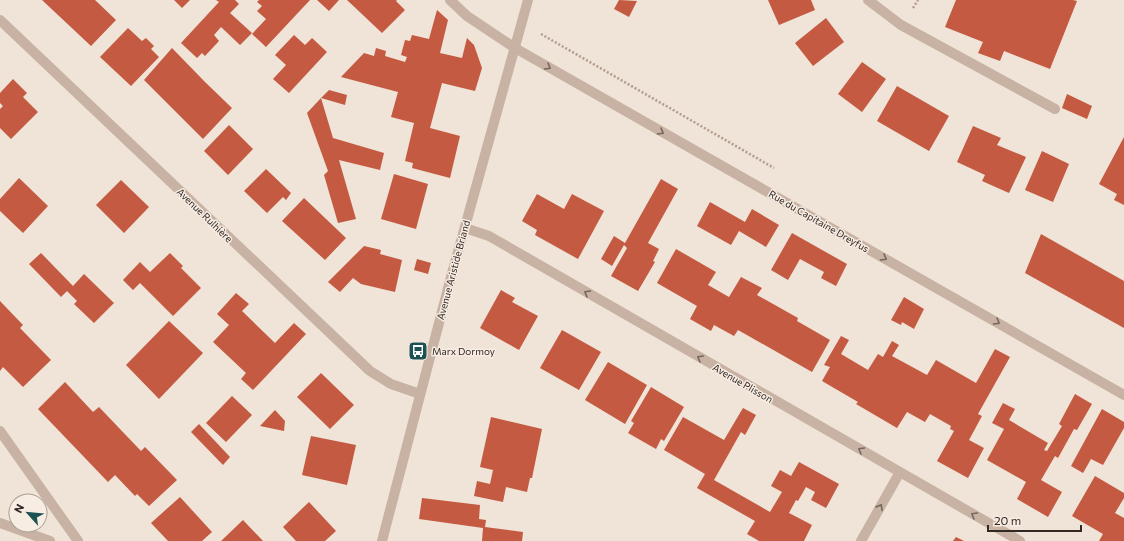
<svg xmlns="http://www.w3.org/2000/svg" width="1124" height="541" font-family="Commissioner,sans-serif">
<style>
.building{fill:#c35a41}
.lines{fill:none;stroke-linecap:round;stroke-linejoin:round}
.path{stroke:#b39c8e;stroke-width:2.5;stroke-dasharray:2 2;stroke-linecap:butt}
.minor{stroke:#c7b2a3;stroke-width:10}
.tertiary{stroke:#c7b2a3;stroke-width:10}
.oneway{stroke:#75675e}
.labels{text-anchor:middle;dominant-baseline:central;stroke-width:3;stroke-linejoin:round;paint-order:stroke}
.street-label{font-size:10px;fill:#322925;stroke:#f8ede3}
.poi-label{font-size:10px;fill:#322925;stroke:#f8ede3;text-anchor:start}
</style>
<rect width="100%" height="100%" fill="#f0e3d7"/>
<path class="building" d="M42,0h53l21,20 -25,26z
M174,0h16l-8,8z
M216,0h19l4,4 -9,9 22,20 -12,12 -19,-18 -7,8 5,6 -14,15 -3,-3 -5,5 -16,-15 38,-41z
M259,0h51l-44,47 -14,-13 14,-15 -9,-8 5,-5 -5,-4z
M317,0h22l-10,11z
M347,0h50l-1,1 9,9 -23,23z
M619,0l18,1 -8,16 -15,-8z
M768,0h43l4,10 -36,15z
M956,0h117l4,1 -27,68 -46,-18 -4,10 -22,-8 5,-11 -38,-15z
M437,10l11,10 -8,33 22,5 5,-20 7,7 8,23 -7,23 -33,-8 -12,45 30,8 -10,42 -38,-10 1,-5 -8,-2 9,-38 -23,-6 7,-25 -57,-15 23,-24 10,3 2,-8 10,3 -1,5 20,6 2,-5 -6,-2 4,-15 5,1 2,-6 17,4z
M826,18l18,24 -31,24 -18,-23z
M128,28l14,13 4,-3 8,8 -3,3 8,8 -28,29 -31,-29z
M294,35l11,10 7,-7 15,14 -38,41 -16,-14 13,-14 -11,-10z
M172,48l33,34 27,26 -29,31 -59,-59z
M862,62l24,17 -24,33 -24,-18z
M13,79l14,14 -4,4 15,15 -27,27 -11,-11v-19l3,-3 -3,-3v-10z
M897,86l52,30 -20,35 -52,-30z
M329,90l18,5 -2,10 -24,-7z
M1067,94l25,12 -5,13 -25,-11z
M321,98l12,40 51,15 -4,17 -41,-10 17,59 -18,4 -14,-48 4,-4 -21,-58z
M229,125l24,24 -25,26 -24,-24z
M973,126l28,12 -4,7 29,12 -17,36 -27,-12 3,-6 -28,-13z
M1124,137v68l-10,-5 3,-6 -18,-10z
M1042,151l27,13 -16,38 -28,-12z
M266,169l25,24 -5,7 -3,-3 -16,16 -23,-22z
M394,174l34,10 -12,45 -35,-10z
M19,178l29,28 -25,27 -23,-22v-12z
M661,179l17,10 -30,54 11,6 -6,12 2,1 -17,29 -27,-15 16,-28 -3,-3 -12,21 -11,-7 13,-23 11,7z
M121,180l28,27 -25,26 -28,-28z
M537,194l27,15 8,-15 32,17 -26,48 -43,-24 2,-5 -15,-9z
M304,198l42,40 -21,22 -43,-39z
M710,202l35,20 7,-13 27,16 -13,22 -27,-16 -8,14 -34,-19z
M792,233l55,31 -11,22 -15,-8 3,-6 -24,-13 -12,21 -17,-10z
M1041,234l83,47v47l-99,-55z
M364,246l17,4 -1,4 22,6 -7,32 -34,-8 -8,-6 -13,14 -12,-10z
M676,249l40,23 -8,13 21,12 12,-20 21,11 -5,7 41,23 -1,3 33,19 -18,32 -74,-42 -4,6 -20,-11 -3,6 -21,-12 7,-13 -40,-23z
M41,253l32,33 11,-12 30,29 -20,20 -20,-19 3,-3 -10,-10 -6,6 -32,-33z
M170,253l13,13 -2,2 20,20 -28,28 -33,-33 -7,7 -10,-10 17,-18 10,10z
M417,259l14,4 -3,11 -14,-4z
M501,290l14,8 -3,4 26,14 -19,34 -39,-22z
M236,293l13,11 -7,7 33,32 19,-20 12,11 -53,56 -12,-11 5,-6 -33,-31 16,-17 -12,-11z
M904,297l20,12 -10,20 -12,-7 -1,3 -10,-5z
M0,301l23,24 -3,3 31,32 -28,27 -20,-20 -3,4z
M169,321l34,32 -44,46 -33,-34z
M562,330l39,22 -22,38 -39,-22z
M841,336l8,4 -8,14 27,16 10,-16 5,3 9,-16 7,4 -7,11 35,19 9,-15 40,23 19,-34 15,8 -32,57 4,2 -13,24 15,8 -16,30 -31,-17 17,-30 -4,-2 1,-3 -21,-12 -5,8 -18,-10 -10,16 -41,-24 2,-2 -36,-21 8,-14 -6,-2z
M608,362l39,23 -22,39 -40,-24z
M321,373l33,32 -24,24 -33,-32z
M65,382l28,30 6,-5 42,44 4,-4 32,33 -28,26 -12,-12 -2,2 -20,-21 -7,7 -70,-73z
M651,387l33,20 -20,34 -3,-2 -5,10 -28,-16 6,-10 -3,-2z
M1075,394l17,10 -15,26 -3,-1 -16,29 -3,-2 -14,24 21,12 -14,25 -31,-18 9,-17 -39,-22 17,-31 -12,-6 11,-20 12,6 -6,11 39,23 -4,7 3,1 15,-25 -3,-2z
M232,396l20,19 -26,27 -20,-19z
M743,408l13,7 -11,20 -4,-3 -27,48 56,32 12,-20 -11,-6 9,-16 11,6 8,-14 40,22 -13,24 -15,-8 4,-8 -9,-5 -8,14 -2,-1 -7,13 23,12 -8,16h-45l-12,-7 8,-13 -58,-33 8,-14 -41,-24 19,-33 41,23z
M1102,409l22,13v6l-21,37 -12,-6 -8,14 -12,-7z
M275,410l10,11 -1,10 -24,-5z
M491,417l51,12 -10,49h-2l-3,14 -21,-5 -3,15 -29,-6 3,-15 13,3 3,-14 -13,-3z
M199,424l31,33 -7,8 -32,-33z
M311,436l45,9 -9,40 -45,-10z
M1095,476l29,17v5l-9,15 9,5v23h-25l4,-7 -31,-18z
M180,497l32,35 -10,9h-34l-17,-18z
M422,498l58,7 -1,14 7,1 -1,7 38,5 -1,9h-40l1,-13 -64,-9z
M309,502l27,29 -11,10h-29l-13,-14z
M243,520l20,21h-42z
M956,537l8,4h-11z"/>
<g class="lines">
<path class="path" d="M913,8l5,-8
M541,34l233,134"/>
<path class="minor" d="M450,0l17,16 48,32 609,347
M868,0l33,25 154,84
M0,20l370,351 21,13 29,10
M465,228l24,8 531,305
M0,431l78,110
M0,523l50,18
M861,541l39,-69"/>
<path class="tertiary" d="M382,541l69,-264 77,-277"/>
</g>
<defs><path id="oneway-chevron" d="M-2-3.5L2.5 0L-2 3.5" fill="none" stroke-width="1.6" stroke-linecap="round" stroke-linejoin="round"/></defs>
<g class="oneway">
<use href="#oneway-chevron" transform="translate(548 67) rotate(30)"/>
<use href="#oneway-chevron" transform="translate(661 132) rotate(30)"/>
<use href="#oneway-chevron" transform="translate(884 258) rotate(30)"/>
<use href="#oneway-chevron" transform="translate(587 293) rotate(-150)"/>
<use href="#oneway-chevron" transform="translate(997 322) rotate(30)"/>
<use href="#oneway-chevron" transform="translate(700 358) rotate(-150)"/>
<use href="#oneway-chevron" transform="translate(861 450) rotate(-150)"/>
<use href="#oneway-chevron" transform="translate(880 507) rotate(-60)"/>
<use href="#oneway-chevron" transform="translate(974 515) rotate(-150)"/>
</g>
<defs>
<g id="bus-square" transform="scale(1)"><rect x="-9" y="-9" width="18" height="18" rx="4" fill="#1c5253" stroke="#f8ede3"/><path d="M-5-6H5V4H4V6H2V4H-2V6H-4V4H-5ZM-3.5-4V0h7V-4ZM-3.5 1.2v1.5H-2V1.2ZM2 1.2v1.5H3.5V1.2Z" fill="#fff"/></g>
</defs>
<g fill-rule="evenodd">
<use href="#bus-square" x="418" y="351"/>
</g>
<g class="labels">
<g class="street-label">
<text transform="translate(205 215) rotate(44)">Avenue Rulhière</text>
<text transform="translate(819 221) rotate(30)">Rue du Capitaine Dreyfus</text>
<text transform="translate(453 270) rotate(-75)">Avenue Aristide Briand</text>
<text transform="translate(743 383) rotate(30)">Avenue Plisson</text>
</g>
<g class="poi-label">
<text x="432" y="351">Marx Dormoy</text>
</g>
</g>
<g transform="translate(28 513) rotate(297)"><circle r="19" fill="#f8ede3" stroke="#a99f97"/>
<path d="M0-3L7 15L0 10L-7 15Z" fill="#1c5253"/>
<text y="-6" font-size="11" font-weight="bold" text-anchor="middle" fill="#322925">N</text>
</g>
<path d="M988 525v6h93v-6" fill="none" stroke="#322925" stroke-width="2"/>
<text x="994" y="525" font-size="12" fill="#322925" stroke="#f8ede3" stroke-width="3" paint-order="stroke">20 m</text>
</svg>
